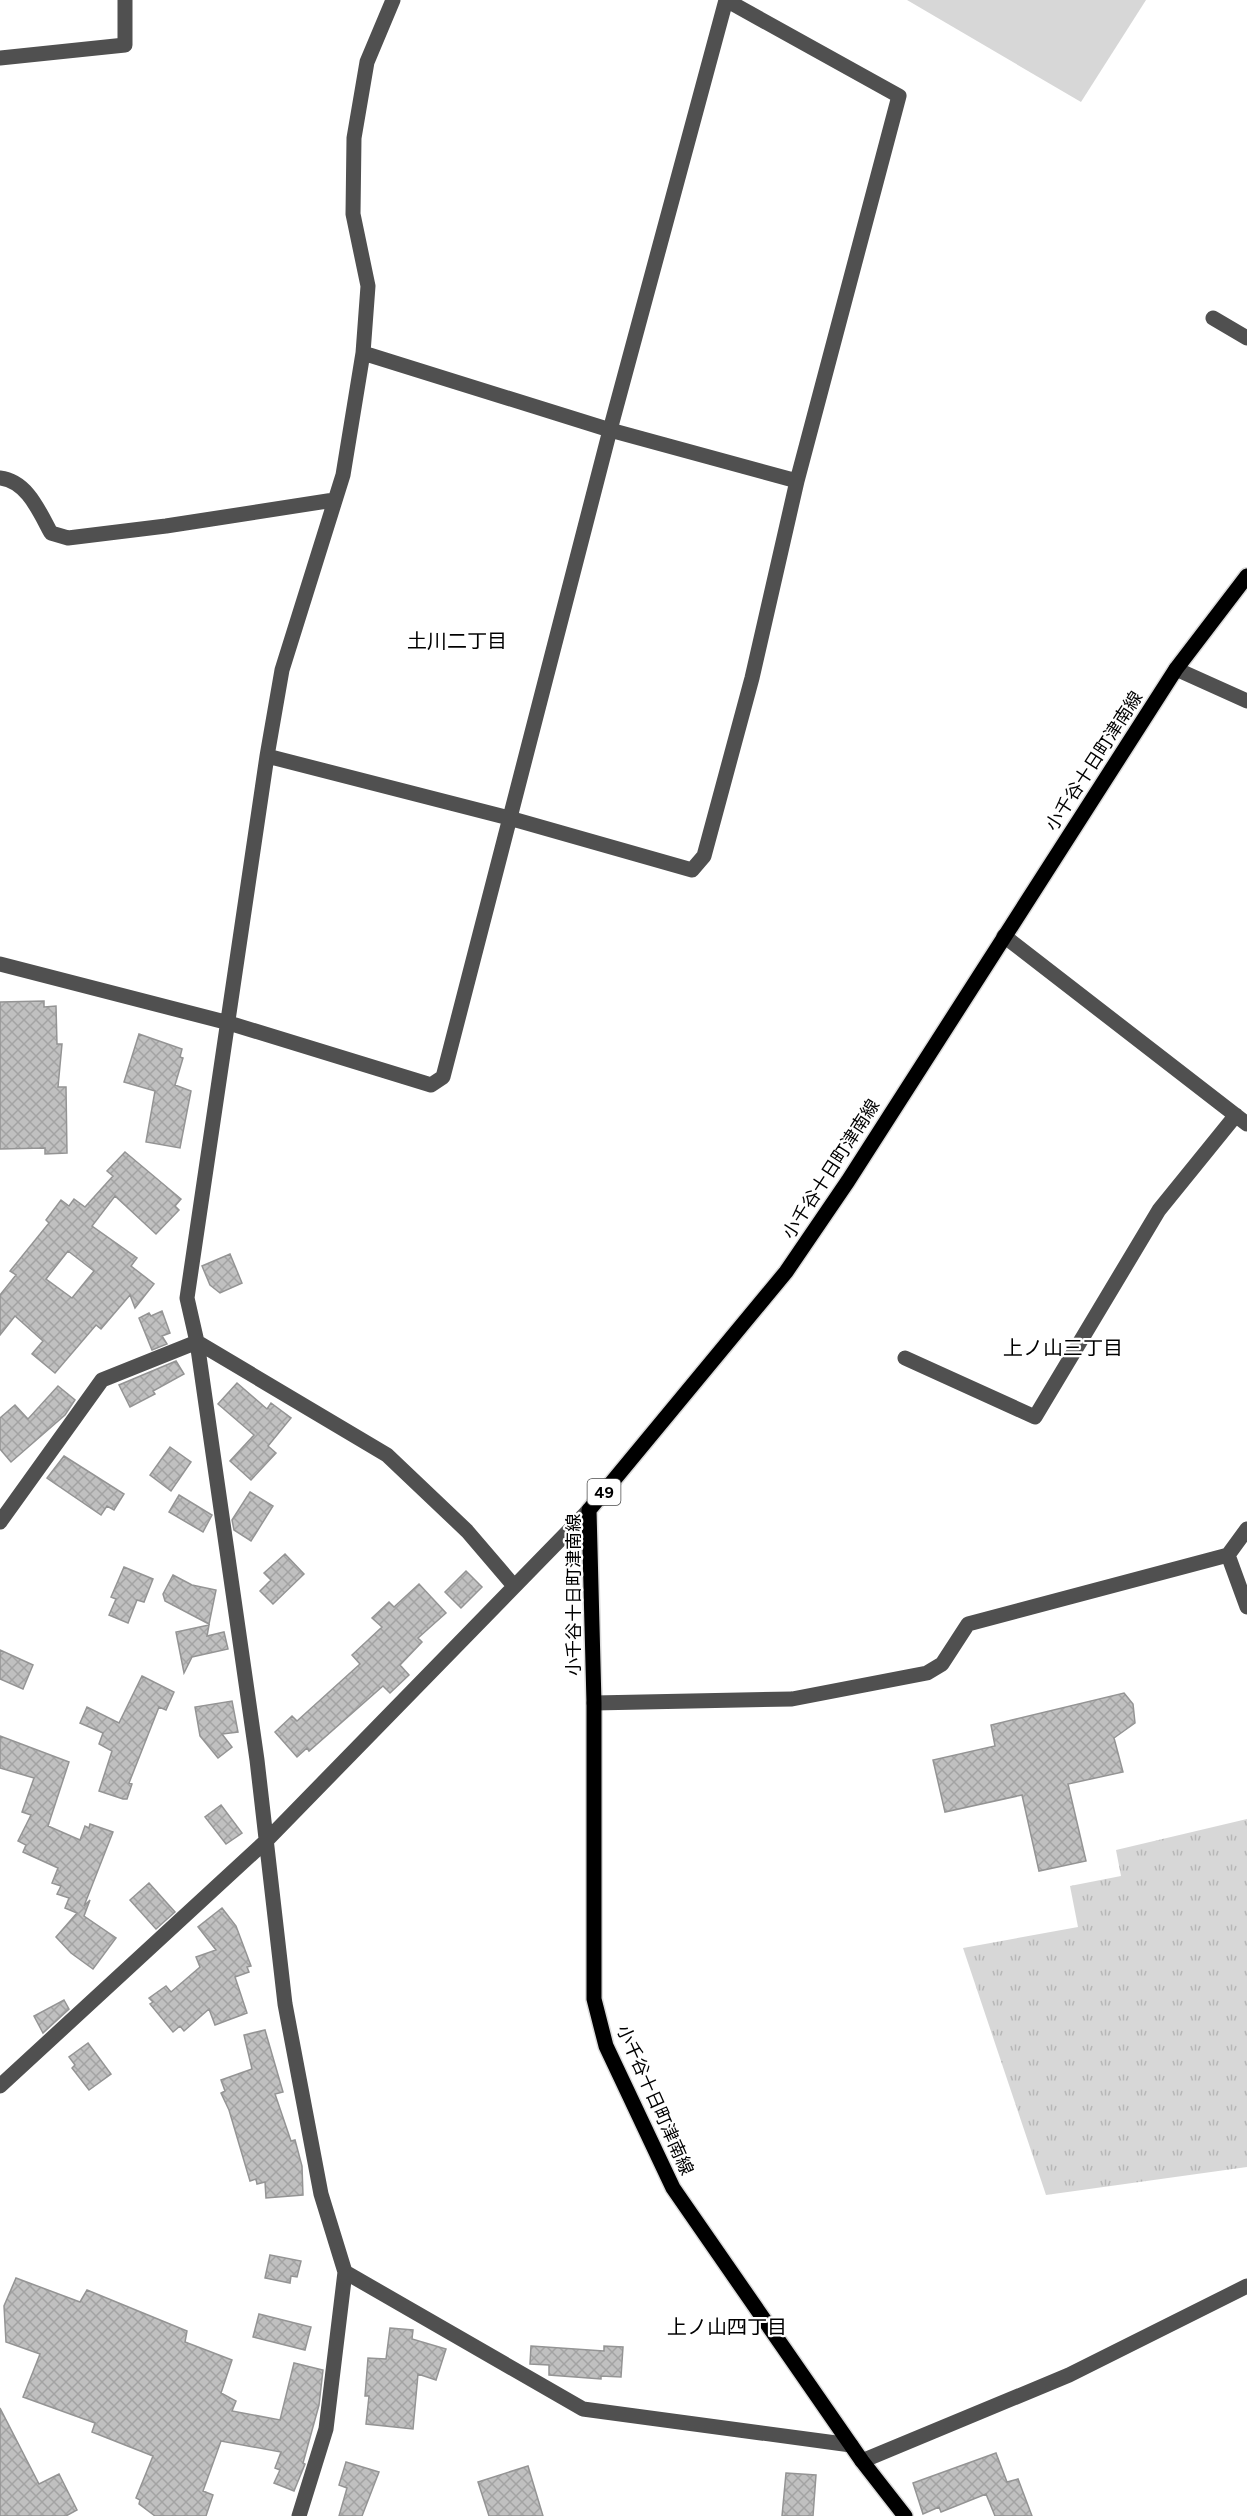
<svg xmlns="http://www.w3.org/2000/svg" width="1247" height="2516" font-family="Figtree,'Noto Sans JP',sans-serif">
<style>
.grass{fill:#d7d7d7}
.park{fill:url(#park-tufts)}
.building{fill:url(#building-cross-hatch);stroke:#949494;stroke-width:1.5;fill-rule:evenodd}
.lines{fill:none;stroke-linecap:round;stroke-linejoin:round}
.major-casing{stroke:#dbdbdb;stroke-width:18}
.minor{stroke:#505050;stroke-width:15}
.major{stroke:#000;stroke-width:15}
.labels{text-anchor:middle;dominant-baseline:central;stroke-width:4.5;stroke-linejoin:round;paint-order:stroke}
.shield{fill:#fff;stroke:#4c4c4c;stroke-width:1.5}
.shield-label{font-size:16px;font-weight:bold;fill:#000}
.street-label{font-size:18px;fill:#000;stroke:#fff}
.neighbourhood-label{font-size:20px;fill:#000;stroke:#fff}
</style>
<defs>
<pattern id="park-tufts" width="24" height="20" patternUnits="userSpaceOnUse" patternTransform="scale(1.5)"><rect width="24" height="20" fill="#d7d7d7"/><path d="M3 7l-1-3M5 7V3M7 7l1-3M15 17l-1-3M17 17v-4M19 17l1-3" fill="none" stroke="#b7b7b7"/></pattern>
<pattern id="building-cross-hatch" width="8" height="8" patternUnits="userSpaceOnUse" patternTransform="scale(1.5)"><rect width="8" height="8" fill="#c0c0c0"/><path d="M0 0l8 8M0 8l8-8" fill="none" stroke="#a3a3a3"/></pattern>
</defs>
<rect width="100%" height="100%" fill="#fff"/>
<path class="grass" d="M907,0h239l-65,102z"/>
<path class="park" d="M1247,1819v348l-201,28 -83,-247 115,-21 -8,-41 51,-10 -5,-26z"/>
<path class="building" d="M44,1001v6l12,-1 1,38h5l-4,43h8l1,66 -22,1v-6l-45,1v-147z
M139,1034l43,15 -2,8 3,1 -8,27 16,6 -11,57 -34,-6 9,-51 -31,-9z
M125,1152l56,47 -6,7 4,4 -23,24 -41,-38 -23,30 45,32 -6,8 23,18 -19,24 -5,-13 -29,34 -5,-4 -41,48 -23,-19 11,-13 -28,-25 -15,19v-40l16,-20 -6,-4 39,-48 -3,-3 15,-20 8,6 5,-7 11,8 28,-31 -6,-5zM68,1251l26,20 -22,27 -26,-19z
M230,1254l12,29 -22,10 -10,-8 -8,-19z
M162,1311l8,22 -8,3 5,8 -15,6 -13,-32 10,-5 2,3z
M176,1361l8,13 -31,17 2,3 -25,13 -11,-22z
M237,1383l30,26 4,-6 20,15 -23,28 8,7 -25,27 -21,-19 24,-26 -36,-31z
M58,1386l17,14 -10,15 -54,47 -11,-13v-31l15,-13 13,14z
M170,1447l21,15 -20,29 -21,-16z
M64,1456l60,38 -10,16 -7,-4 -6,9 -54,-37z
M250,1492l23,14 -22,35 -17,-11 -2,-10z
M179,1495l33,20 -9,17 -34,-20z
M285,1554l19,20 -31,30 -13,-13 11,-11 -7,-7z
M124,1567l29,12 -9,23 -7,-2 -9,23 -19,-8 7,-16 -5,-2z
M466,1571l16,16 -21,21 -16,-16z
M173,1575l19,10 24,5 -7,34 -44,-23 -2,-7z
M419,1584l27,29 -28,25 4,4 -22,23 9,10 -19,18 -7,-7 -74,65 -2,-3 -10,9 -22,-25 17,-16 5,5 63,-57 -8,-9 30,-28 -10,-9 17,-16 5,5z
M209,1625l-2,11 17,-4 4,17 -36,8 -8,16 -8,-41z
M0,1650l33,15 -10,24 -23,-10z
M142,1676l32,16 -8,18 -7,-3 -30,76 3,1 -5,15h-4l-24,-8 13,-40 -13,-7 4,-11 -23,-10 7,-16 32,16z
M1124,1693l9,11 2,19 -21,15 9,34 -55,12 18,77 -47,10 -17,-76 -77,17 -12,-52 62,-14 -4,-21z
M232,1701l6,31 -16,2 10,13 -14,11 -18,-22 -5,-29z
M0,1736l69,26 -21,64 32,14 5,-14 4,2 1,-4 23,8 -29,74 6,-6 -6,16 32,22 -23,31 -22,-16 -15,-16 21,-24 -12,-5 4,-10 -12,-4 4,-8 -9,-3 6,-15 -35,-16 3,-7 -8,-4 13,-26 -9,-3 12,-34 -34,-10z
M221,1805l21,28 -16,11 -21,-27z
M149,1883l26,29 -19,17 -26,-29z
M222,1908l14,18 15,40 -4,1 2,5 -14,5 12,36 -32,12 -6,-16 -25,22 -4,-5 -7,6 -23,-28 3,-2 -4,-4 17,-12 5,6 29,-25 -4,-10 20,-7 -18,-23z
M64,2000l5,9 -26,24 -9,-17z
M265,2030l18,62 -8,2 16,47 4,-1 7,26 1,29 -37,3 -1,-16 -8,2 -1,-5 -6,2 -21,-71 -8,-17 4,-2 -4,-11 31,-11 -8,-34z
M88,2043l23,31 -22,16 -17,-22 3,-3 -6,-8z
M270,2255l31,6 -4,16 -6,-1 -1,7 -25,-5z
M16,2278l64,24 7,-12 100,41 -2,11 47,18 -11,33 15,8 -4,10 48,9 14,-57 29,7 -4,35 -16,58 2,1 -11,27 -20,-8 6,-13 -5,-2 6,-16 -60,-11 -18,50 10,4 -7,21h-51l-16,-12 1,-4 -4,-2 17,-42 -61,-24 3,-9 -72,-26 17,-43 -34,-12 -2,-36z
M259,2314l52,13 -6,23 -52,-13z
M390,2328l23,2 -1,9 34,10 -10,31 -18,-6 -5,55 -47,-5 3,-28h-4l3,-38 18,1z
M531,2346l73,5v-5l19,1 -2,30 -20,-1v3l-52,-4v-10l-19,-1z
M0,2408l39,76 20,-10 18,36 -11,6h-66z
M996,2453l11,29 11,-3 14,37h-37l-9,-22 -45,18 -2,-5 -16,7 -10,-31z
M346,2462l33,10 -17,44h-23l8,-28 -8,-3z
M528,2466l15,50h-54l-11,-34z
M786,2473l30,2 -3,41h-31z"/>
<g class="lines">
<g class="major-casing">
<path id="major" d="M905,2516l-43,-55 -189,-273 -67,-142 -12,-47v-296l-5,-193 197,-238 62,-91 328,-512 71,-93"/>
</g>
<path class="minor" d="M0,58l125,-13v-45
M1213,318l34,20
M363,353l247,77 187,51
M0,478c27,3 39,33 51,55l17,5 98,-12 168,-26
M1176,669l71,32
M267,756l242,62 183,52 12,-14 48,-178 45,-197 102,-385 -173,-96
M1004,936l243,188
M0,964l229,59 202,62 12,-8 167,-647 116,-430
M197,1342l190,113 80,76 47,55
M905,1358l130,59 124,-207 77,-95
M0,1522l102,-142 95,-38
M1228,1555l19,52
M594,1703l198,-4 135,-26 15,-9 26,-40 260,-69 19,-26
M0,2086l267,-246 322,-330
M345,2272l238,137 268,36
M862,2461l207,-86 178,-89
M299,2516l27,-87 19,-157 -24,-78 -36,-190 -28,-244 -60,-418 -10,-44 80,-542 15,-86 61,-195 20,-122 5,-67 -15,-72 1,-76 13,-76 26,-62"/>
<use href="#major" class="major"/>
</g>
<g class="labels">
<rect class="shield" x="587.5" y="1479" width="33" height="26" rx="4.5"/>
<g class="shield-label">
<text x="604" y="1492">49</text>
</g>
<g class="street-label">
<text transform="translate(1094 761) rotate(-57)">小千谷十日町津南線</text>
<text transform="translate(831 1169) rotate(-57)">小千谷十日町津南線</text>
<text transform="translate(574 1595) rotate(-90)">小千谷十日町津南線</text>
<text transform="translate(655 2100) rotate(66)">小千谷十日町津南線</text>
</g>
<g class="neighbourhood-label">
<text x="457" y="641">土川二丁目</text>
<text x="1063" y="1348">上ノ山三丁目</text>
<text x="727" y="2327">上ノ山四丁目</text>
</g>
</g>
</svg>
